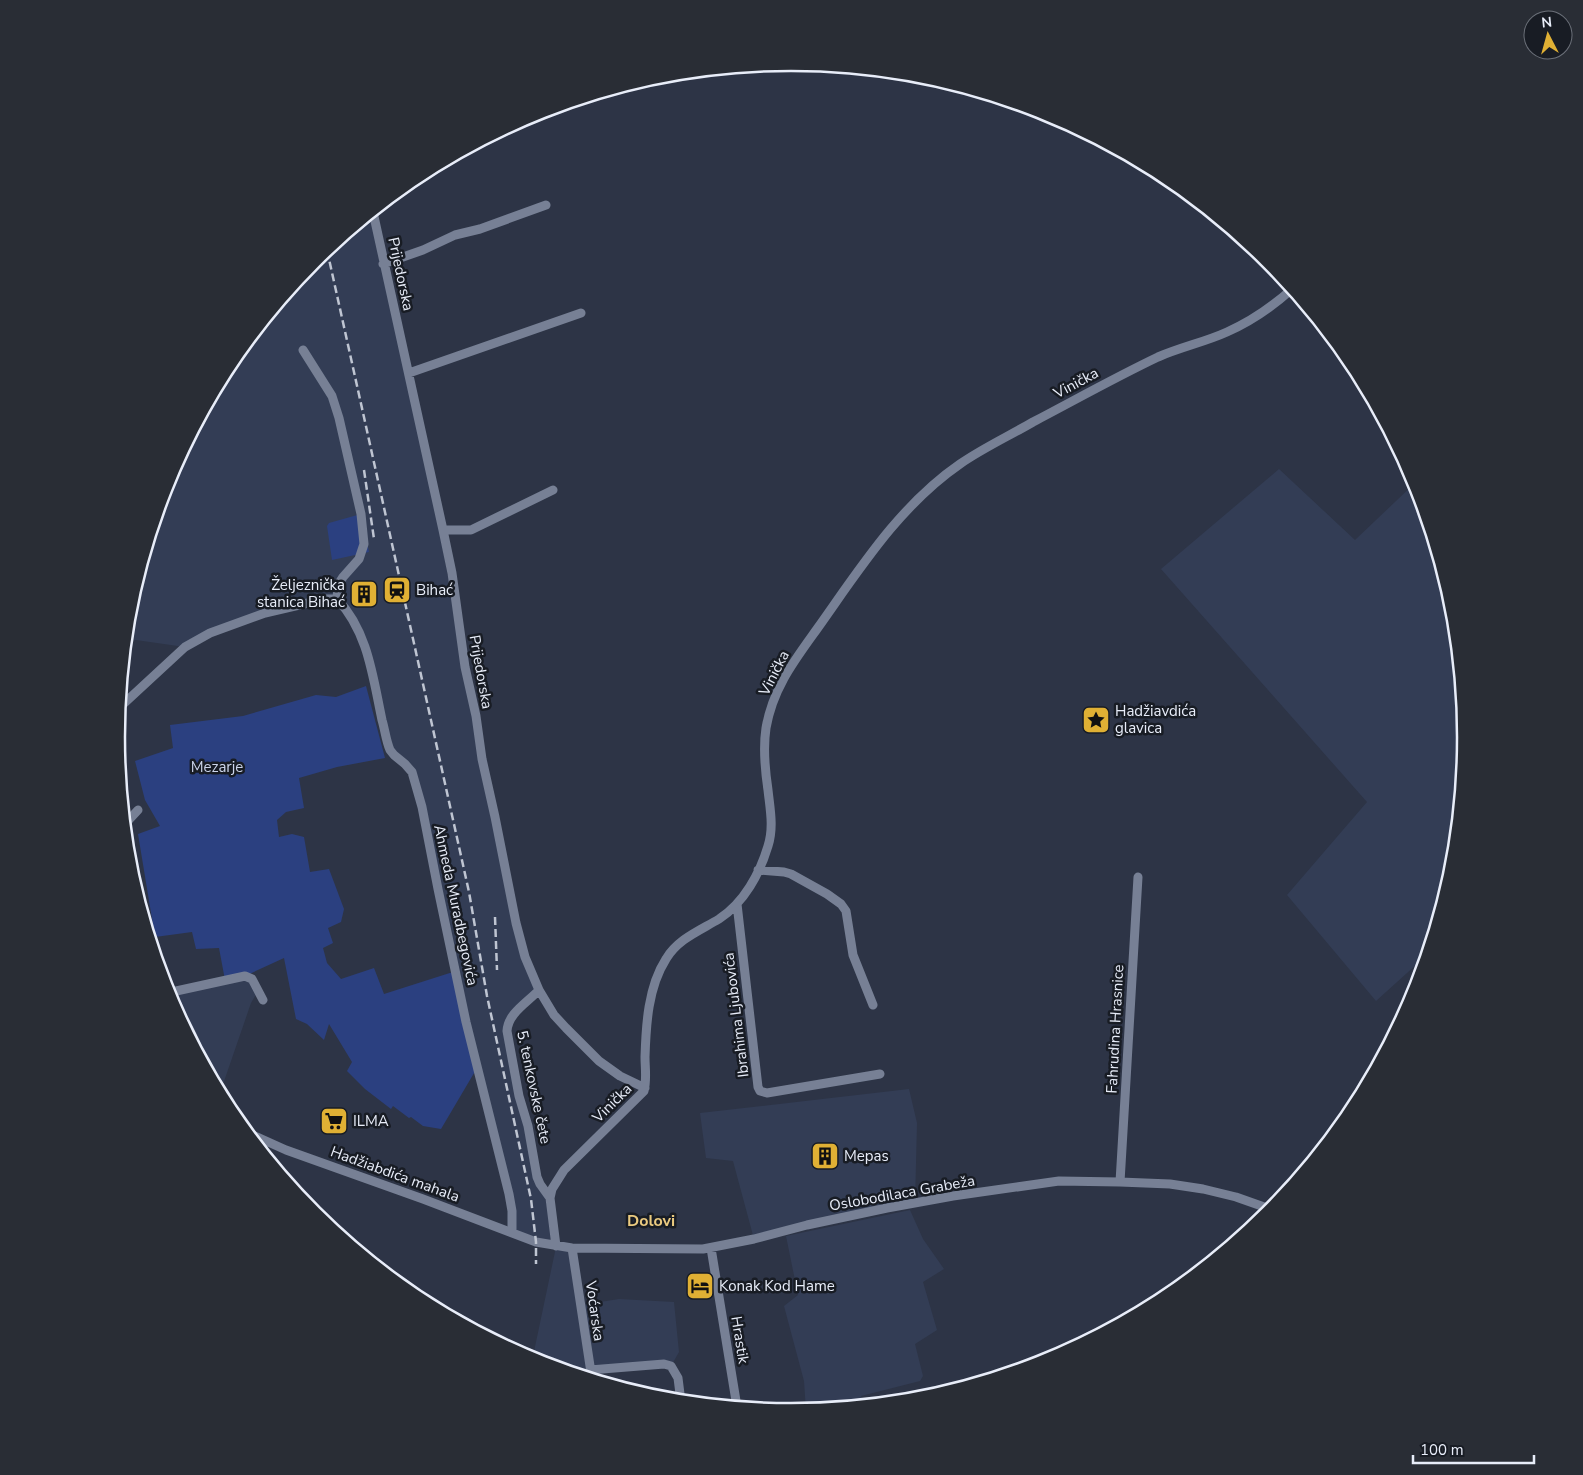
<svg xmlns="http://www.w3.org/2000/svg" width="1583" height="1475" font-family="'Nunito Sans',sans-serif">
<style>
.built{fill:#333d55}
.green{fill:#2b4080}
.lines{fill:none;stroke-linecap:round;stroke-linejoin:round}
.minor{stroke:#778095;stroke-width:9}
.rail{stroke:#bfc5d2;stroke-width:2.5;stroke-dasharray:8 4;stroke-linecap:butt}
.labels{text-anchor:middle;dominant-baseline:central;stroke-width:5;stroke-linejoin:round;paint-order:stroke}
.street-label{font-size:15px;fill:#e8edf9;stroke:#181c24}
.poi-label{font-size:15px;fill:#e8edf9;stroke:#181c24;text-anchor:start}
.park-label{font-size:15px;fill:#ccd5eb;stroke:#181c24}
.neighbourhood-label{font-size:16px;font-weight:bold;fill:#eaca80;stroke:#181c24}
.rim{fill:none;stroke:#e8edf9;stroke-width:2.5}
</style>
<rect width="100%" height="100%" fill="#2d3446"/>
<path class="built" d="M373,212l36,161 98,509 32,108 -32,35 49,221 16,2 9,57 38,-6 55,3 5,50 -8,14 -81,4 1,9 -59,-18 24,-114 -44,-15v-21l-100,-439 -18,-17 -31,-116 -26,-40 -72,14 -80,34 -49,-7 -10,1 4,-35 38,-127 62,-117 84,-102z
M1279,469l76,71 61,-58 38,124 12,132 -13,131 -25,85 -52,47 -89,-106 80,-93 -206,-233z
M245,976l13,15 -7,12 -31,90 -52,-97z
M909,1089l8,34 -2,80 -161,36 -21,-78 -27,-3 -6,-45z
M910,1210l13,29 21,30 -21,13 14,48 -22,14 8,32 -3,5 -59,15 3,9 -58,6 -2,-30 -20,-75 14,-11 -12,-59z"/>
<path class="green" d="M361,514l8,38 -37,8 -5,-34 2,-3z
M366,686l19,72 -48,9 -38,11 5,30 -18,4 -9,8 2,17 13,-3 12,3 6,35 19,-3 15,40 -3,13 -13,6 5,15 -10,5 4,15 14,16 33,-11 10,26 72,-23 21,97 -36,61 -18,-3 -12,-9 -2,1 -16,-12 -2,3 -26,-20 -18,-18 5,-9 -23,-38 -5,16 -17,-16 -11,-5 -12,-61 -39,18 -20,4 -6,-32 -23,1 -4,-17 -37,5 -17,-103 22,-8 -15,-26 -10,-39 38,-13 -3,-23 73,-9 73,-21 20,2z"/>
<g class="lines">
<path class="minor" d="M373,212l70,318 9,43 13,94 11,49 6,43 13,58 21,106 9,34 14,33 15,25 12,13 33,33 21,15 25,12
M383,264l40,-14 32,-15 25,-6 66,-24
M303,350l29,46 7,22 22,96 3,30 -5,15 -16,18 -5,8 -1,14
M409,373l172,-60
M443,530h28l82,-40
M337,599c31,32 36,79 45,121 3,10 4,21 8,30l4,5 11,9 7,8 10,35 16,82 28,133 43,172 3,17v21
M119,708l66,-61 25,-14 55,-20 60,-14h12
M125,824l13,-14
M758,870l26,2 7,2 36,20 14,10 5,7 7,44 20,50
M737,904l21,183 2,4 7,2 113,-19
M539,990c-12,13 -31,23 -32,41l12,65 9,30 9,51 3,7 10,14
M167,993l78,-17 7,3 11,21
M246,1132l40,18 137,49 113,43 36,6 131,1 51,-10 53,-14 80,-17 66,-12 106,-15 61,1 50,2 33,5 33,8 37,13
M1120,1182l18,-305
M556,1246l-6,-48 2,-9 12,-19 80,-79c3,-12 1,-22 1,-34 1,-32 3,-70 21,-98 12,-20 33,-28 53,-40 25,-16 41,-46 49,-73 6,-19 2,-37 0,-56 -3,-20 -5,-42 -2,-62 7,-40 28,-67 51,-99 42,-59 82,-123 143,-165 23,-16 49,-28 73,-42 42,-22 83,-45 125,-65 23,-10 47,-15 69,-25 25,-11 45,-25 65,-43
M572,1248l20,131
M711,1248l26,159
M590,1370l74,-6 7,2 7,12 3,24"/>
<path class="rail" d="M327,250l142,642 18,104 44,203 5,43v22
M364,470l10,69
M495,917l2,53"/>
</g>
<defs>
<g id="station-square" transform="scale(1.4375)"><rect x="-9" y="-9" width="18" height="18" rx="4" fill="#e0b034" stroke="#181c24"/><path d="M-3-6H3Q5-6 5-4V2Q5 4 3 4L4.5 6H3L1.5 4h-3L-3 6H-4.5L-3 4Q-5 4-5 2V-4Q-5-6-3-6ZM-3.5-4v3h7v-3ZM-3.5 1v1.5H-2V1ZM2 1v1.5H3.5V1Z" fill="#111"/></g>
<g id="building-square" transform="scale(1.4375)"><rect x="-9" y="-9" width="18" height="18" rx="4" fill="#e0b034" stroke="#181c24"/><path d="M-4-6H4V6H1V3H-1V6H-4ZM-2.5-4.3h1.7v1.8h-1.7ZM.8-4.3h1.7v1.8H.8ZM-2.5-1h1.7V.8h-1.7ZM.8-1h1.7V.8H.8Z" fill="#111"/></g>
<g id="sight-square" transform="scale(1.4375)"><rect x="-9" y="-9" width="18" height="18" rx="4" fill="#e0b034" stroke="#181c24"/><path d="M0-6L1.8-2.2L6-1.7L2.9 1.2L3.7 5.4L0 3.3L-3.7 5.4L-2.9 1.2L-6-1.7L-1.8-2.2Z" fill="#111"/></g>
<g id="supermarket-square" transform="scale(1.4375)"><rect x="-9" y="-9" width="18" height="18" rx="4" fill="#e0b034" stroke="#181c24"/><path d="M-6-5.5h2.5l.6 2H6L4.5 2H-2.5L-4.4-4H-6ZM-1.5 3.2a1.3 1.3 0 1 0 .1 0ZM3 3.2a1.3 1.3 0 1 0 .1 0Z" fill="#111"/></g>
<g id="hotel-square" transform="scale(1.4375)"><rect x="-9" y="-9" width="18" height="18" rx="4" fill="#e0b034" stroke="#181c24"/><path d="M-6-4.5h1.5V1H6V5H4.5V3h-9V5H-6ZM-4 0a1.8 1.8 0 1 1 3.6 0ZM.5 0V-2.5h3Q6-2.5 6 0Z" fill="#111"/></g>
</defs>
<g fill-rule="evenodd">
<use href="#station-square" x="397" y="590"/>
<use href="#building-square" x="364" y="594"/>
<use href="#sight-square" x="1096" y="720"/>
<use href="#supermarket-square" x="334" y="1121"/>
<use href="#building-square" x="825" y="1156"/>
<use href="#hotel-square" x="700" y="1286"/>
</g>
<g class="labels">
<g class="street-label">
<text transform="translate(401 274) rotate(78)">Prijedorska</text>
<text transform="translate(1076 383) rotate(-28)">Vinička</text>
<text transform="translate(481 672) rotate(80)">Prijedorska</text>
<text transform="translate(774 673) rotate(-63)">Vinička</text>
<text transform="translate(456 905) rotate(78)">Ahmeda Muradbegovića</text>
<text transform="translate(736 1015) rotate(-97)">Ibrahima Ljubovića</text>
<text transform="translate(1115 1029) rotate(-87)">Fahrudina Hrasnice</text>
<text transform="translate(534 1087) rotate(78)">5. tenkovske čete</text>
<text transform="translate(612 1103) rotate(-45)">Vinička</text>
<text transform="translate(395 1174) rotate(20)">Hadžiabdića mahala</text>
<text transform="translate(902 1193) rotate(-10)">Oslobodilaca Grabeža</text>
<text transform="translate(595 1311) rotate(82)">Voćarska</text>
<text transform="translate(740 1340) rotate(81)">Hrastik</text>
</g>
<g class="poi-label">
<text x="345" y="585" text-anchor="end">Željeznička<tspan x="345" dy="17">stanica Bihać</tspan></text>
<text x="416" y="590">Bihać</text>
<text x="1115" y="711">Hadžiavdića<tspan x="1115" dy="17">glavica</tspan></text>
<text x="353" y="1121">ILMA</text>
<text x="844" y="1156">Mepas</text>
<text x="719" y="1286">Konak Kod Hame</text>
</g>
<g class="park-label">
<text x="217" y="767">Mezarje</text>
</g>
<g class="neighbourhood-label">
<text x="651" y="1221">Dolovi</text>
</g>
</g>
<path d="M0 0H1583V1475H0ZM125 737a666 666 0 1 1 1332 0a666 666 0 1 1-1332 0Z" fill="#292d35" fill-rule="evenodd"/>
<path class="rim" d="M125 737a666 666 0 1 1 1332 0a666 666 0 1 1-1332 0Z"/>
<g transform="translate(1548 35) rotate(354)"><circle r="24" fill="#181c24" stroke="#6b7079"/>
<path d="M0-4L9 19L0 12L-9 19Z" fill="#e0b034"/>
<text y="-8" font-size="14" font-weight="bold" text-anchor="middle" fill="#e8edf9">N</text>
</g>
<path d="M1413 1455v8h121v-8" fill="none" stroke="#e8edf9" stroke-width="2.5"/>
<text x="1420" y="1455" font-size="15" fill="#e8edf9" stroke="#181c24" stroke-width="4" paint-order="stroke">100 m</text>
</svg>
